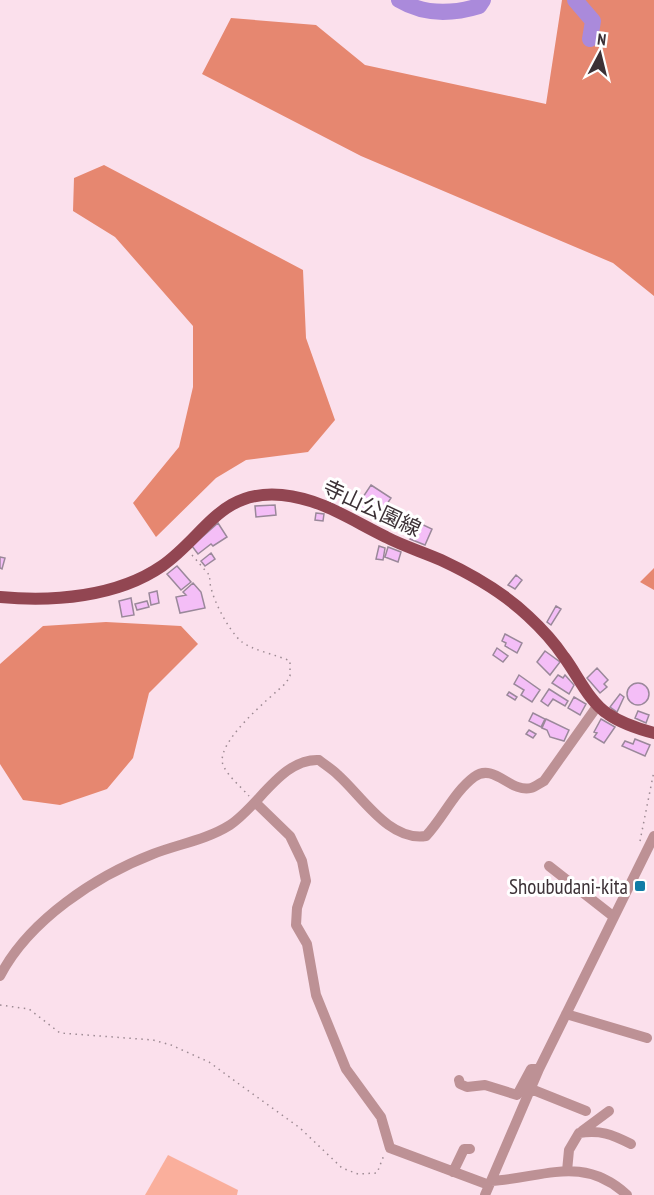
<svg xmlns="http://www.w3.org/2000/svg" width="654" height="1195" font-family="'PT Sans Narrow','Noto Sans JP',sans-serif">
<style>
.green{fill:#faaf9c}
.forest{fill:#e68770}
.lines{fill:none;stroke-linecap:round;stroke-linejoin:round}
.river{stroke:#aa8adb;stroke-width:16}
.building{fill:#f4bef7;stroke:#9a889a;stroke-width:1.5}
.path{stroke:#9d8a93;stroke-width:1.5;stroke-dasharray:1.5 4.5;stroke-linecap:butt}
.minor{stroke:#bd9195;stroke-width:10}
.major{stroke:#924652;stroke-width:12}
.poi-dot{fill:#117ca6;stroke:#fff;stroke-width:2}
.labels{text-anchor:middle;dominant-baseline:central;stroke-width:6;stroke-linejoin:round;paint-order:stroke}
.street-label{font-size:21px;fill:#3c3136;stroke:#fff}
.poi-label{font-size:21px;fill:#3c3136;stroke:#fff;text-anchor:end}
</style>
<rect width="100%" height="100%" fill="#fbe0ec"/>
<path class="green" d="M168,1155l70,35 -1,5h-92z"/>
<path class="forest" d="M562,0h92v296l-41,-33 -252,-107 -159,-82 29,-56 85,7 49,40 181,39z
M104,165l199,105 3,68 29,82 -27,32 -62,8 -30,18 -60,59 -23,-34 46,-56 14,-60v-61l-78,-89 -42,-26 1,-33z
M654,568v22l-14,-8z
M106,622l75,4 17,18 -49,49 -16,65 -26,31 -47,16 -37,-5 -23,-36v-100l43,-38z"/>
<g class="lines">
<path class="river" d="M399,0c25,15 54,14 80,6l4,-6
M575,0l18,21 -3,18"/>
</g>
<path class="building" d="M371,485l20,13 -14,21 -20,-13z
M275,505l1,10 -20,2 -1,-11z
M316,513l8,1 -1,7 -8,-1z
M417,522l15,7 -7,16 -15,-6z
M218,523l9,14 -14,9 -2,-2 -13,10 -6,-8z
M379,546l6,2 -2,12 -7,-1z
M388,547l13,5 -3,10 -13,-5z
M211,553l4,6 -10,7 -4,-5z
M0,557l5,1 -3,11 -2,-1z
M177,566l14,16 -10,8 -14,-16z
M516,575l6,5 -7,9 -7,-4z
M193,583l8,9 4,16 -25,5 -4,-16 10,-2 -3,-3z
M157,591l2,12 -8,2 -2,-12z
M131,598l3,17 -12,2 -3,-16z
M147,601l2,6 -12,3 -2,-6z
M556,606l5,3 -10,16 -4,-3z
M505,634l17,9 -5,10 -12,-7 1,-3 -4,-2z
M497,648l11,8 -5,6 -10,-7z
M545,651l15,11 -10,13 -13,-13z
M597,668l11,12 -4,4 3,3 -7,6 -13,-15z
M519,675l21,15 -8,12 -11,-7 3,-5 -10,-6z
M558,675l5,3 2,-3 9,10 -5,9 -17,-11z
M627 694a11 11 0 1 1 22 0a11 11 0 1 1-22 0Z
M549,689l19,12 -3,5 -12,-7 -5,7 -7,-5z
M509,692l8,5 -2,3 -8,-5z
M620,694l4,3 -7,15 -7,-5z
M574,697l12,7 -6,11 -12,-7z
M638,711l11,4 -3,8 -11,-5z
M533,713l12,6 -4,8 -12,-6z
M546,719l23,11 -5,11 -14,-4 -3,-7 -5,-2z
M601,719l14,8 -11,16 -10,-6 3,-4 -3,-1z
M529,730l7,4 -3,4 -7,-4z
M635,739l15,6 -5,11 -23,-10 3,-5 8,3z"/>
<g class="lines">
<path class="path" d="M192,555l18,21c-3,15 19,56 32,66 10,8 35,13 48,19v15l-4,7c-15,14 -75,62 -62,84 5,10 17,20 25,29
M640,841l14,-70
M0,1005l29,4 31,24 93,7 18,5 38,17 30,22 61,44 42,40 16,6 19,-1 7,-18"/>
<path class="minor" d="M256,803l34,33 12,25 4,20 -9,27 -1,17 11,19 9,51 30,74 35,48 9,31 99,37
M549,866l65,51
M0,976c29,-56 96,-100 153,-122 26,-10 53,-14 77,-29 29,-19 52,-67 89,-65 6,5 13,9 19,15 23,20 51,67 88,61 17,-18 28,-44 48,-59 20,-15 36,16 57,11 4,-1 9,-5 13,-7l54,-76
M566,1014l81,24
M459,1080l1,4 7,3 18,-2 32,10 14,-26h8
M531,1089l55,22
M582,1131l27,-20
M567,1171l2,-21 10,-17c22,-3 32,1 52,11
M453,1172l11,-23h6
M491,1181c52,-3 92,-27 136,14
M485,1195l54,-126 115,-233"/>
<path class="major" d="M0,597c53,5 117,0 162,-31 43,-30 58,-77 120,-71 40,4 69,25 104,42 17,9 37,15 55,23 30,14 63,33 87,56 13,12 26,26 36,41 13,17 25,45 44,57 13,9 31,15 46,19"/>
</g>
<rect class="poi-dot" x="634" y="880" width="12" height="12" rx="3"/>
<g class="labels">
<g class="street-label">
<text transform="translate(372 508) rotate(25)">寺山公園線</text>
</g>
<g class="poi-label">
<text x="628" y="886">Shoubudani-kita</text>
</g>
</g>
<g transform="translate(600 54) rotate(7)" stroke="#ffffff" stroke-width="4.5" paint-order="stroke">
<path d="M0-4.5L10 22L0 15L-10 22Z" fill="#3c3136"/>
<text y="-9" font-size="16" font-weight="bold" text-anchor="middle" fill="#3c3136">N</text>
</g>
</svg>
